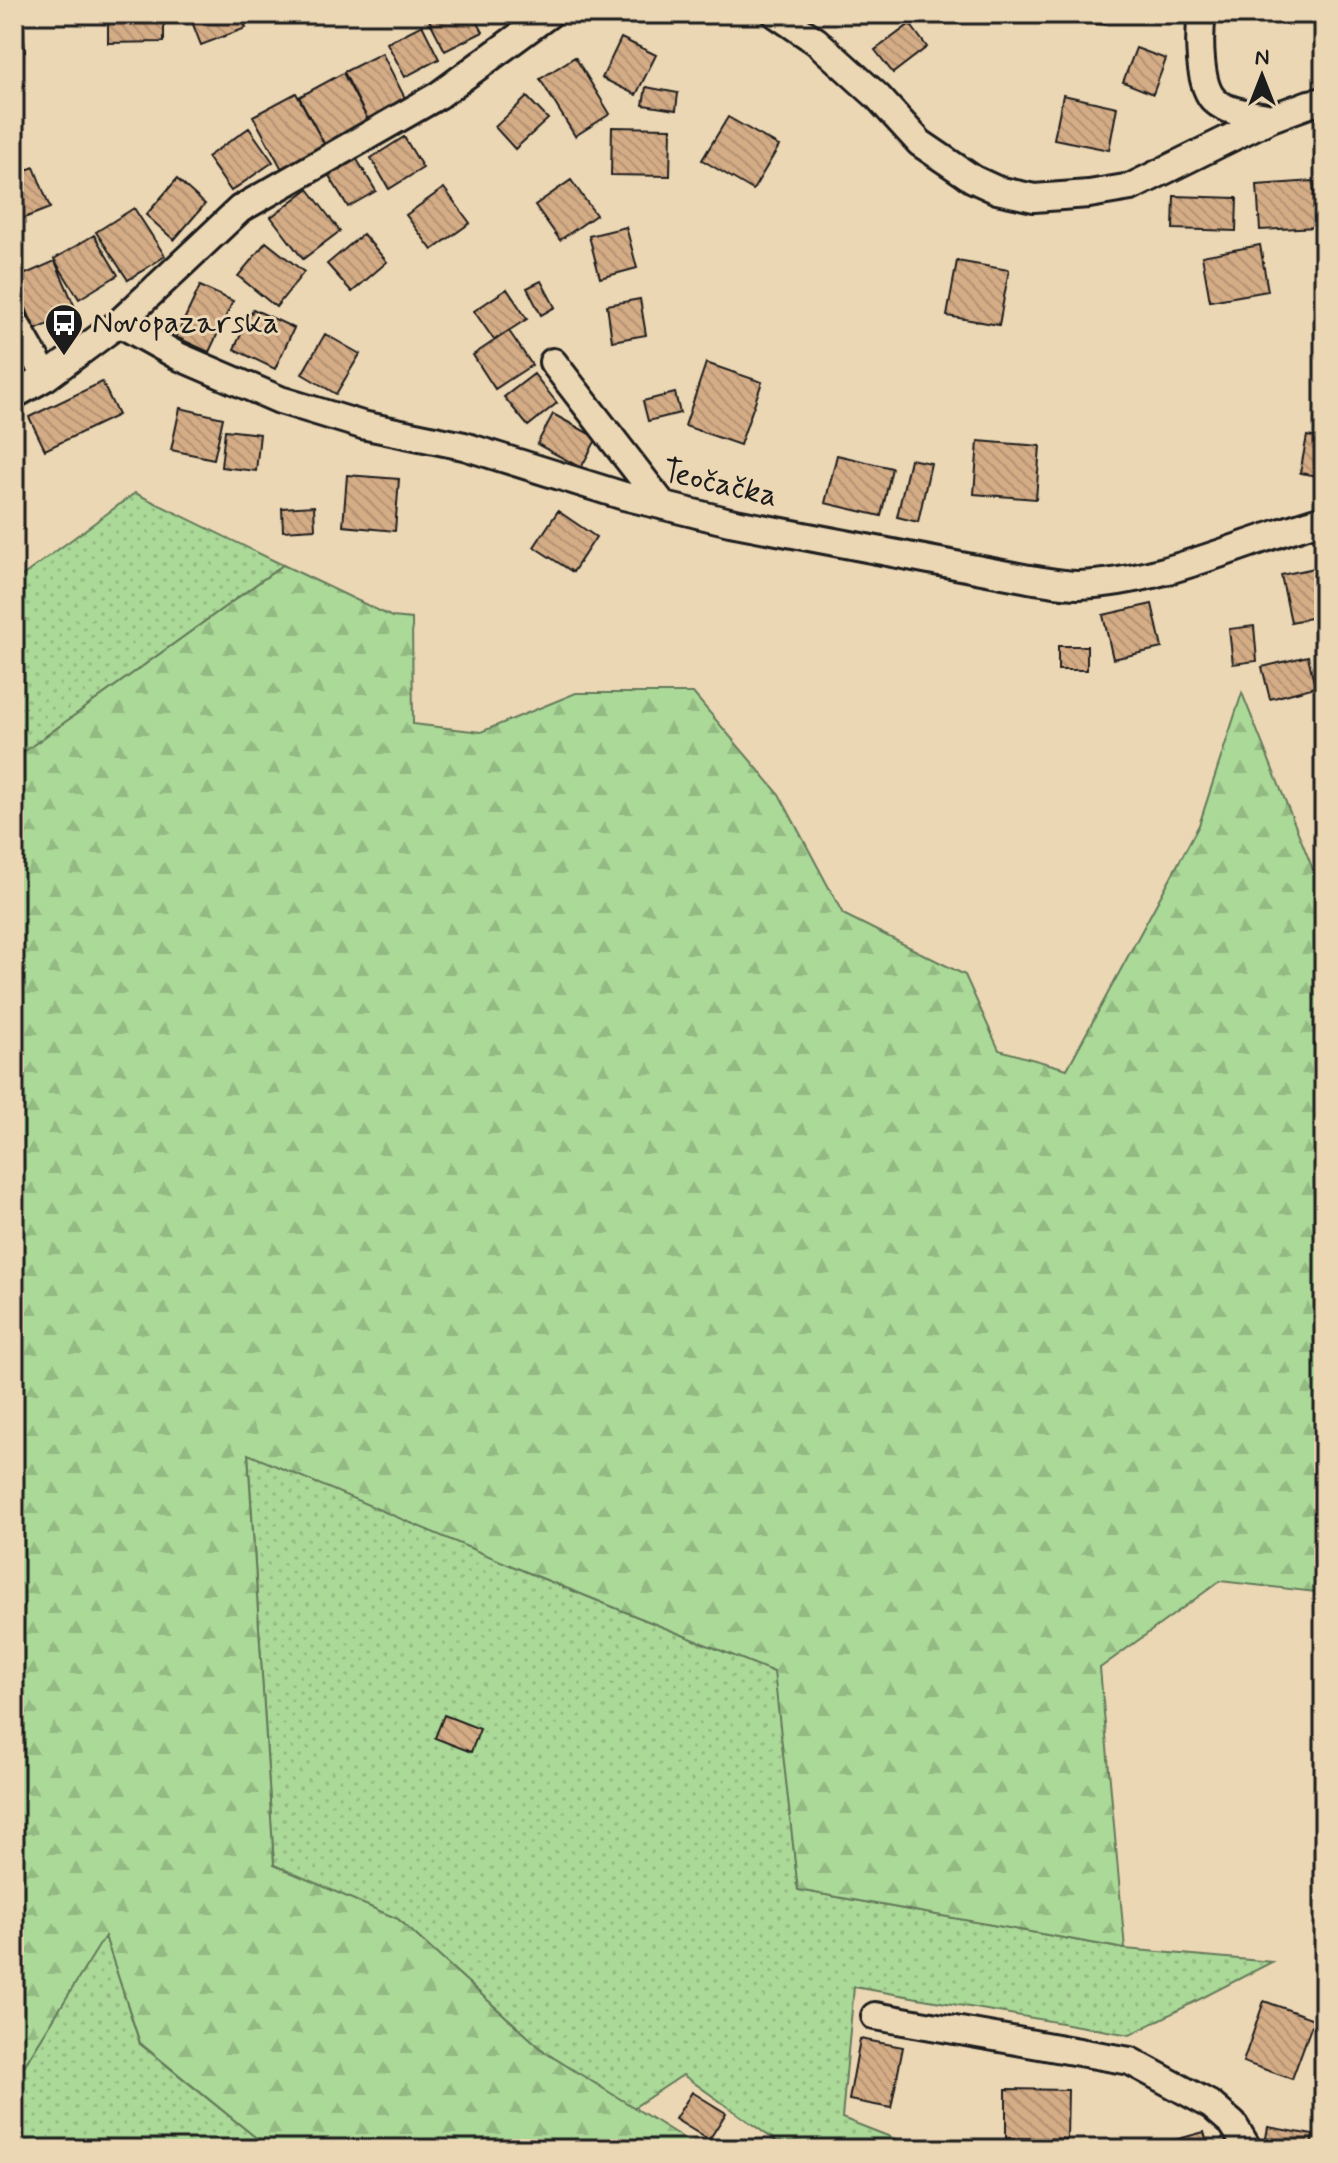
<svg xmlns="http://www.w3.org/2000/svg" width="1338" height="2163" font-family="Mynerve,sans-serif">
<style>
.grass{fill:url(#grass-dots);stroke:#647a5a;stroke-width:2}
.forest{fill:url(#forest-firs);stroke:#647a5a;stroke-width:2}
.building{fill:url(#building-back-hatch);stroke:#1c1c1c;stroke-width:2}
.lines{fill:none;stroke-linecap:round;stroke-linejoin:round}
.minor-casing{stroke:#1c1c1c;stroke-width:32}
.minor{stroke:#ecd7b5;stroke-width:26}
.labels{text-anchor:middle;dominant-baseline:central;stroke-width:6;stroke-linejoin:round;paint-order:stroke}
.poi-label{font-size:32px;fill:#1c1c1c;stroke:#ecd7b5;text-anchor:start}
.street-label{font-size:32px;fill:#1c1c1c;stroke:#ecd7b5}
</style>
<defs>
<pattern id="grass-dots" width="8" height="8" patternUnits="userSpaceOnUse" patternTransform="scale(2)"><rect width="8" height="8" fill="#abd998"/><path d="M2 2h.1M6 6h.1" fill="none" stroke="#93ba82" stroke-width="1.8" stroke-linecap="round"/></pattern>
<pattern id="forest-firs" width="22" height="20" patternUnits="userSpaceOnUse" patternTransform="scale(2)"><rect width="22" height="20" fill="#abd998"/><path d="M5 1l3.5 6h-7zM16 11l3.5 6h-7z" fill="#93ba82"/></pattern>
<pattern id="building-back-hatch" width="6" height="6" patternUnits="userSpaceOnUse" patternTransform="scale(2)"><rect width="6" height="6" fill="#d4ac86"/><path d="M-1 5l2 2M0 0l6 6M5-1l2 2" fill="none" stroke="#b59373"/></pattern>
</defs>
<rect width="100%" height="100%" fill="#ecd7b5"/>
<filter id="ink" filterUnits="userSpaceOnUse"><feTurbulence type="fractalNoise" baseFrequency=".0125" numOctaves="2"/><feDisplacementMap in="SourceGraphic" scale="16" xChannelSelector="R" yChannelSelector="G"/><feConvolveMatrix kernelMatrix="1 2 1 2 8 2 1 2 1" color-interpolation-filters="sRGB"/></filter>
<g filter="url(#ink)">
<path class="grass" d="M135,493l148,72 -269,194v-177z
M248,1453l281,120 246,99 23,218 327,59 147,13 -142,73 -276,-48 -12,131 79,31h-134l-104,-74 -50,33 -87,-55 -148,-134 -124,-53z
M105,1935l35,109 130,105h-256v-67z"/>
<path class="forest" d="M283,565l109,52 20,2 1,105 68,8 95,-39h117l86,101 64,120 122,61 34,75 68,19 132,-244 43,-132 74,184 8,34v682l-104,-12 -120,87 25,281 -327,-59 -24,-218 -245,-99 -281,-119 26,411 124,54 148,134 155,96h-431l-130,-106 -35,-107 -91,146v-1323z"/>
<path class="building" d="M14,14h8l3,38 -11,1z
M108,14h56v28l-56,1z
M189,14h51l6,14 -45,17z
M426,14h47l10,18 -38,19z
M1054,14h53l-2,11 -51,-7z
M910,24l17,23 -34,26 -18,-23z
M422,25l17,34 -34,18 -18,-34z
M621,38l35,17 -20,40 -34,-17z
M1136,48l30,11 -13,35 -30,-12z
M382,53l25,49 -38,20 -25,-50z
M575,57l35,57 -35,22 -35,-57z
M343,73l26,49 -44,23 -26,-48z
M646,87l32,6 -2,17 -33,-5z
M296,93l30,54 -43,24 -30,-55z
M1063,95l54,12 -8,43 -55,-11z
M527,97l21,22 -33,30 -20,-22z
M728,117l51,29 -26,44 -51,-30z
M612,127l59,1 -1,48 -59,-1z
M249,128l24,34 -42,29 -24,-34z
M404,137l19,31 -34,21 -18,-31z
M356,158l20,33 -28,16 -20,-33z
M34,167l16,41 -36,14v-47z
M177,179l28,25 -31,36 -28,-25z
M571,180l25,35 -36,25 -25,-35z
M1313,181l4,46 -57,3 -3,-45z
M444,188l26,35 -38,27 -26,-35z
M308,189l32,42 -37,28 -32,-42z
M1174,196l63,2 -1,33 -63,-2z
M134,208l31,48 -37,24 -32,-48z
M626,227l11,41 -37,10 -11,-42z
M363,234l24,28 -35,30 -25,-28z
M94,235l24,40 -39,24 -25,-40z
M266,242l38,30 -28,35 -38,-31z
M1260,245l8,46 -58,10 -8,-45z
M55,261l22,51 -42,18 -21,-51z
M957,261l52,9 -10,55 -52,-9z
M541,281l14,26 -14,8 -14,-27z
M200,286l33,15 -24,51 -33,-15z
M507,289l20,30 -33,21 -20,-29z
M640,299l6,36 -34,6 -5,-36z
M253,309l41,19 -19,41 -41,-20z
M509,331l23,34 -37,24 -22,-34z
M325,334l35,20 -24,40 -34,-20z
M706,363l56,19 -22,63 -55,-19z
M534,374l23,29 -29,23 -24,-29z
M102,382l16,33 -73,35 -16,-33z
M675,393l5,20 -32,8 -5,-20z
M180,408l43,10 -9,41 -43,-9z
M553,414l44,24 -16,30 -44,-24z
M225,430l35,4 -4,37 -35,-4z
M1307,436l17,3v38l-24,-4z
M978,441l62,5 -4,53 -62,-5z
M837,455l55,13 -11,48 -56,-13z
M910,459l21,4 -13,59 -21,-5z
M347,475l52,4 -4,52 -52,-5z
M314,506l1,23 -32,2 -1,-23z
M558,511l38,26 -23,35 -39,-25z
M1324,566v49l-33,7 -10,-47z
M1152,604l10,44 -49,11 -10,-44z
M1254,626l3,35 -24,3 -4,-35z
M1058,646h29v24h-29z
M1308,656l7,31 -45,12 -8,-32z
M444,1715l36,14 -9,23 -36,-14z
M1264,2001l50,18 -22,60 -49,-17z
M860,2039l43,8 -12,61 -42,-8z
M1006,2089l62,1 -1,49 -61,-1z
M692,2092l34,21 -17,27 -34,-21z
M1268,2127l45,8 -2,14h-47z
M1204,2132l5,17h-60v-2z
M940,2145l41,3v1h-41z"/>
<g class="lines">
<g class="minor-casing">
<path id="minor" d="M776,14l40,27 62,56 42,46 53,36 24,11 37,8 55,-4 42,-7 140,-69 38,-14 15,-3
M1202,14c-3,21 -4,72 13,87 13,12 39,13 56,17
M14,321l32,56
M119,323l61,34 100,43 82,25 102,21 160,50 106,26 299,57c16,2 33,6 49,6 83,-2 167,-44 246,-66
M553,362l111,144
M14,395l32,-18 73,-54 121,-114 199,-114 110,-81
M875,2016l255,45 81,44 22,19 15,25"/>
</g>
<use href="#minor" class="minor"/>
</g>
</g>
<defs>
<g id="bus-pin" transform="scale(2)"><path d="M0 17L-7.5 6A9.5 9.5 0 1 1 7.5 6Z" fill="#1c1c1c" stroke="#ecd7b5"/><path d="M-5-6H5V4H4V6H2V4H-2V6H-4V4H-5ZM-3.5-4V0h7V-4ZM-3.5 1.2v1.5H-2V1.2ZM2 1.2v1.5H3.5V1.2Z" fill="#fff"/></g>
</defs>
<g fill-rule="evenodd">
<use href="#bus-pin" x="64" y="323"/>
</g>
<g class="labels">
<g class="poi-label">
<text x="92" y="323">Novopazarska</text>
</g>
<g class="street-label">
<text transform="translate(720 484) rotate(13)">Teočačka</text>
</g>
</g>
<rect width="1338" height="2163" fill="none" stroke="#ecd7b5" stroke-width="48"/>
<rect x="24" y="24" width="1290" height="2115" fill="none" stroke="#1c1c1c" stroke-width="3" filter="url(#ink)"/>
<g transform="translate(1262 76)" stroke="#ecd7b5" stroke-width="6" paint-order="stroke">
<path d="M0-6L14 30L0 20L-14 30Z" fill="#1c1c1c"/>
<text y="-12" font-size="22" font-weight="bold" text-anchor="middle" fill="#1c1c1c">N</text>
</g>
</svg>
